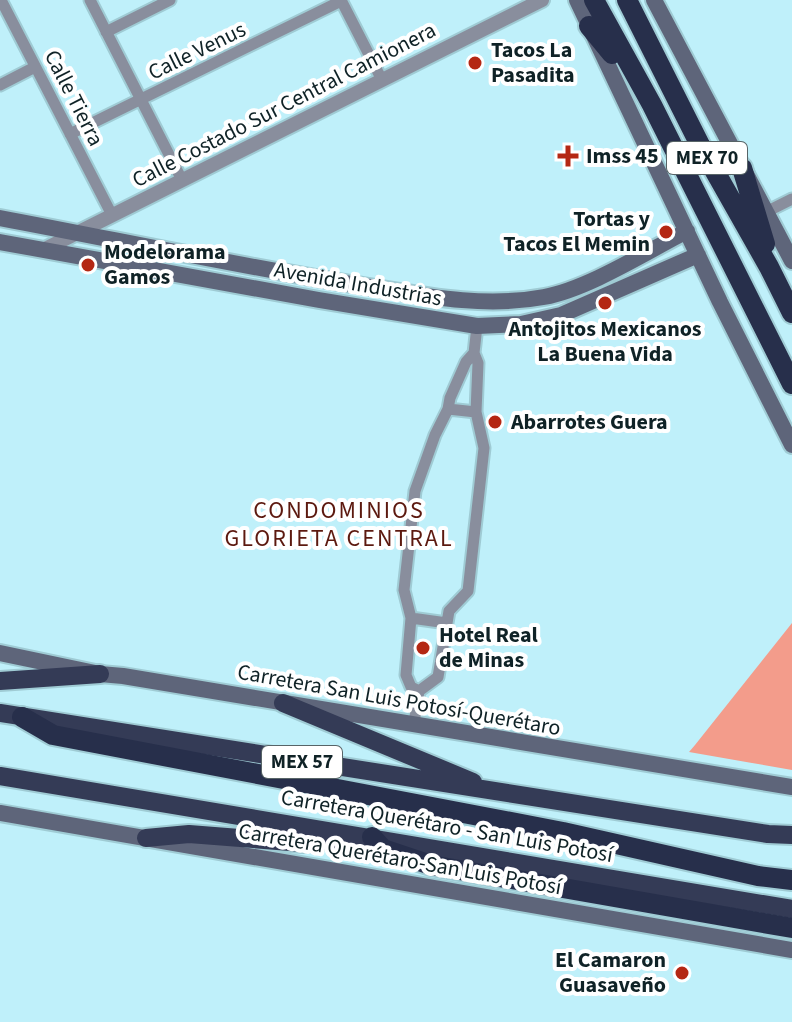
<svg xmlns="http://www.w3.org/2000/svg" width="792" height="1022" font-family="'Source Sans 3',sans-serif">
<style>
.green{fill:#f39c8b}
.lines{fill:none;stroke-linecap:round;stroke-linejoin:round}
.minor-casing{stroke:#9fcbd4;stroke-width:15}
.tertiary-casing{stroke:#9fcbd4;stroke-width:18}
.secondary-casing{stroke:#9fcbd4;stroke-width:20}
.trunk-casing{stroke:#9fcbd4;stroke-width:22}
.motorway-casing{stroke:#9fcbd4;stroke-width:24}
.minor{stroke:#898e9d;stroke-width:11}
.tertiary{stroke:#898e9d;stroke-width:14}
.secondary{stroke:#5e657a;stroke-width:16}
.trunk{stroke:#343b56;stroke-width:18}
.motorway{stroke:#272f4b;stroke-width:20}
.poi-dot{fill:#b42713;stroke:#fff;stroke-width:3}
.labels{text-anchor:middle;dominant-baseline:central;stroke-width:8;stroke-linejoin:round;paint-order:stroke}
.shield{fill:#fff;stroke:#576467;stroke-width:2}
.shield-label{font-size:20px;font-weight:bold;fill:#0f2226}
.poi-label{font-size:22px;font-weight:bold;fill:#0f2226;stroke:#fff;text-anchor:start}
.street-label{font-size:22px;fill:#0f2226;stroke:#fff}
.neighbourhood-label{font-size:24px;letter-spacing:2px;fill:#5c190f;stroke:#fff}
</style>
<rect width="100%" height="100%" fill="#bff0fa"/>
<path class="green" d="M792,623v147l-103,-18 6,-7z"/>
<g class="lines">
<g class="minor-casing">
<path id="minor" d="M1,0l111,215
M90,0l92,180
M341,0l41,80
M106,32l64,-32
M0,85l35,-18
M70,134l271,-133
M768,211l24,-12
M474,353l3,-27
M448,409l28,3
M411,618l36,5
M414,723l5,-32 19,-14 11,-66 19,-20 16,-143 -8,-36 2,-49 -4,-10 -8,9 -16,36 -2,11 -13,26 -20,56 -11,99 7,28 -5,57 5,12 8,4"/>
</g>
<g class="tertiary-casing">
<path id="tertiary" d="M45,249l497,-249"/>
</g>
<g class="secondary-casing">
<path id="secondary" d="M577,0l143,302 72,143
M654,0l138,261
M0,218c117,22 234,47 351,66 64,10 129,25 193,13 44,-8 102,-45 143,-66
M0,242l319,58 158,26 44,-2 40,-9 137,-60
M0,653l100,21 23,2 669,111
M0,813l792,137"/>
</g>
<g class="trunk-casing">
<path id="trunk" d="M0,681l100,-7
M283,703l190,79
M0,713l768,121 24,1
M0,776l792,133
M146,838l43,-4 114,9 39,-5"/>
</g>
<g class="motorway-casing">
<path id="motorway" d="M594,0l58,105 140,279
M627,0l73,145 69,122 23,46
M589,26l23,28
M742,168l23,76
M22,717l31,18 510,97 195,44 34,4
M372,837l11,12 48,16 361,63"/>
</g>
<use href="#minor" class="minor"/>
<use href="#tertiary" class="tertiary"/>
<use href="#secondary" class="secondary"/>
<use href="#trunk" class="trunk"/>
<use href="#motorway" class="motorway"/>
</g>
<g class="poi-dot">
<circle cx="475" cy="63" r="8"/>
<path d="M564 144h8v8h8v8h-8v8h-8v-8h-8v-8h8z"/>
<circle cx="666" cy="232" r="8"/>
<circle cx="88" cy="265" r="8"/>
<circle cx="605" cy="303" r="8"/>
<circle cx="495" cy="422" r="8"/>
<circle cx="423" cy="648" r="8"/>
<circle cx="682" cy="973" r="8"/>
</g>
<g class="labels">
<g class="shield">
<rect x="667" y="142" width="80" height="32" rx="6"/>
<rect x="262" y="746" width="80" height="32" rx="6"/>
</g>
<g class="shield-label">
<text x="707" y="158">MEX 70</text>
<text x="302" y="762">MEX 57</text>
</g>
<g class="poi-label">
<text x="491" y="50">Tacos La<tspan x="491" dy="25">Pasadita</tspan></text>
<text x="586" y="156">Imss 45</text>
<text x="650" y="219" text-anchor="end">Tortas y<tspan x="650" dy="25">Tacos El Memin</tspan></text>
<text x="104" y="252">Modelorama<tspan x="104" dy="25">Gamos</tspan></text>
<text x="605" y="329" text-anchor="middle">Antojitos Mexicanos<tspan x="605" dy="25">La Buena Vida</tspan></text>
<text x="511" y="422">Abarrotes Guera</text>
<text x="439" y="635">Hotel Real<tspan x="439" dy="25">de Minas</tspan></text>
<text x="666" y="960" text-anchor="end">El Camaron<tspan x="666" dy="25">Guasaveño</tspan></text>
</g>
<g class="street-label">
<text transform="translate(197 51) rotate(-26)">Calle Venus</text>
<text transform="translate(74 98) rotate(63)">Calle Tierra</text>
<text transform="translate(284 105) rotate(-27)">Calle Costado Sur Central Camionera</text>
<text transform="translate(358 284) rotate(10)">Avenida Industrias</text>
<text transform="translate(399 700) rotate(10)">Carretera San Luis Potosí-Querétaro</text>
<text transform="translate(447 826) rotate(10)">Carretera Querétaro - San Luis Potosí</text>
<text transform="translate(400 859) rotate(10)">Carretera Querétaro-San Luis Potosí</text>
</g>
<g class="neighbourhood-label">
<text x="339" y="510">CONDOMINIOS<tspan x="339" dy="28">GLORIETA CENTRAL</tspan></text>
</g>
</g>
</svg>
